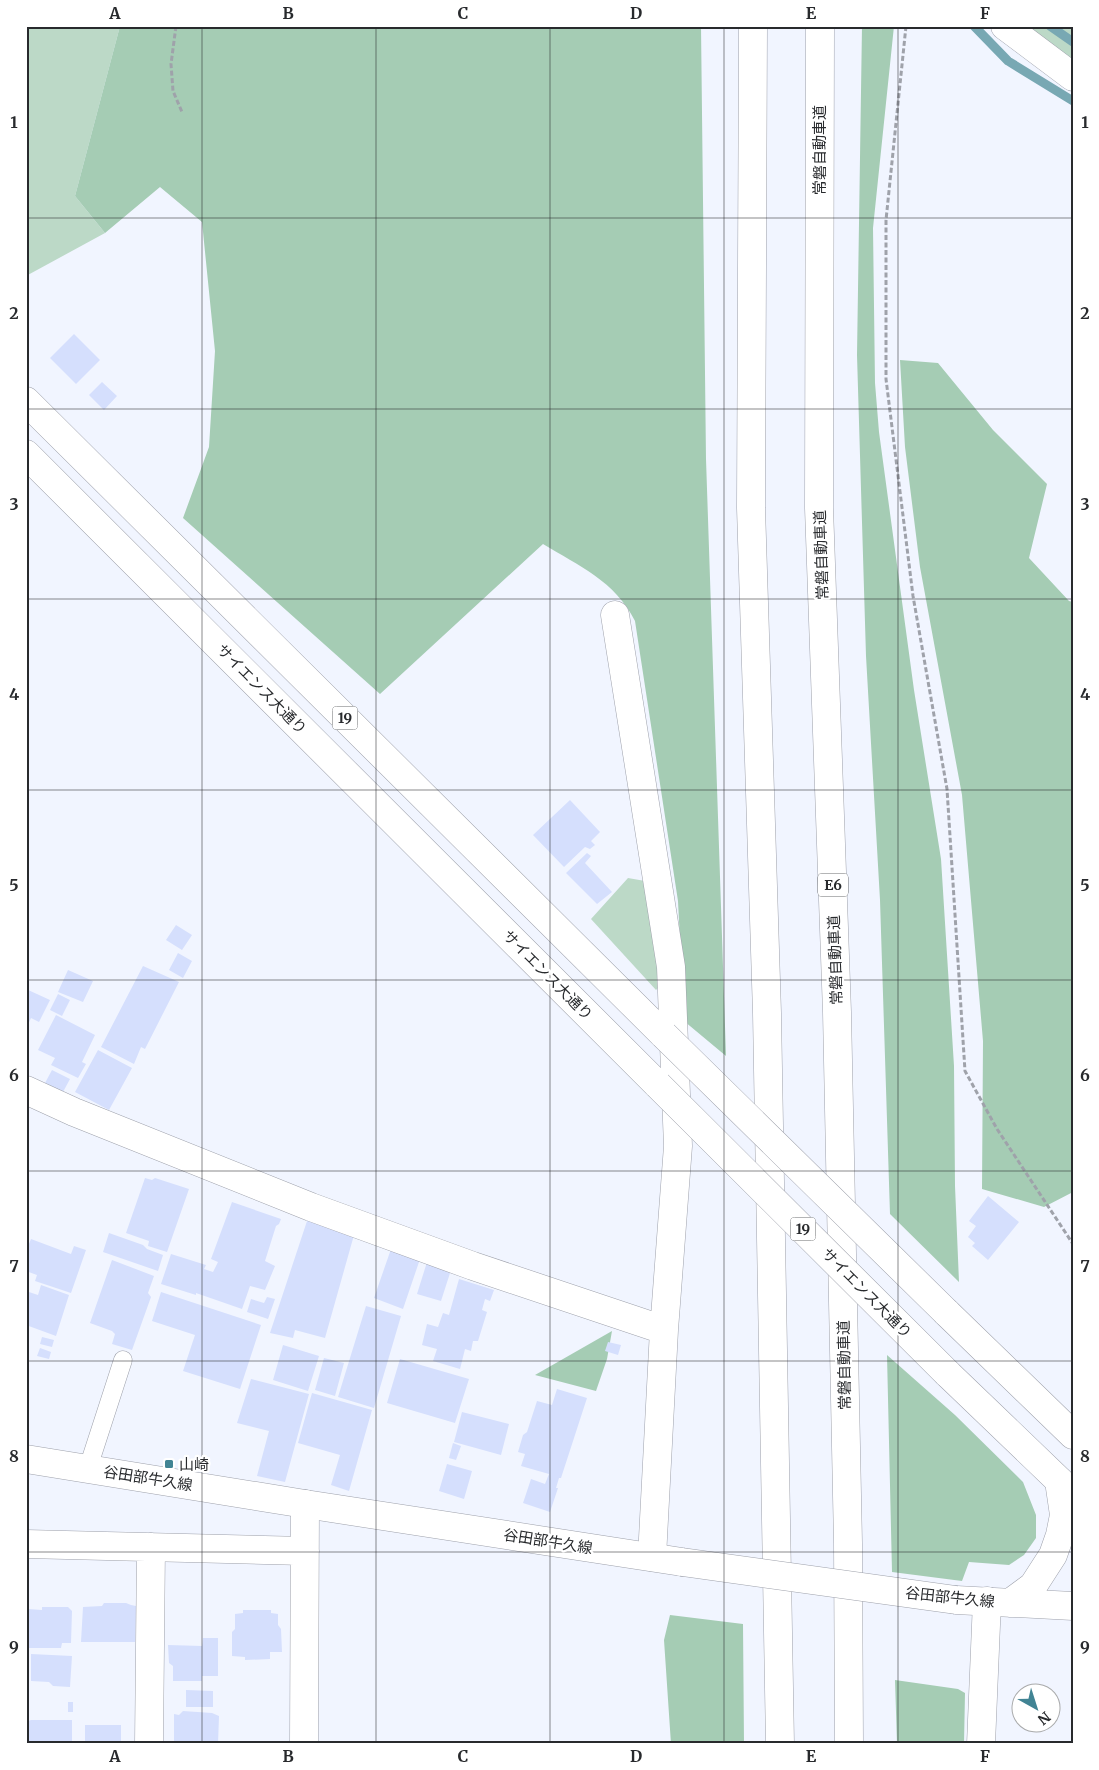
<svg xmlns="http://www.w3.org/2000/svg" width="1099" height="1770" font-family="Merriweather,'Noto Sans JP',serif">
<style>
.green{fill:#bcd9c7}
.forest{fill:#a5ccb4}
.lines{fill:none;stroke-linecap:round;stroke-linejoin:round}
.stream{stroke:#78a8b3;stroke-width:9}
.building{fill:#d5dffd}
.lane-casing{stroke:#9ea1ab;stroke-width:19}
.street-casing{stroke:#9ea1ab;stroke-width:29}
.secondary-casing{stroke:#9ea1ab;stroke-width:29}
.primary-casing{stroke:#9ea1ab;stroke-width:29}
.highway-casing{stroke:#9ea1ab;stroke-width:29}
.path{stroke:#9fa2aa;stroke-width:3;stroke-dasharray:5 2.5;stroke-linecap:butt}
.lane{stroke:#fff;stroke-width:18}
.street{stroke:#fff;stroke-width:28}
.secondary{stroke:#fff;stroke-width:28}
.primary{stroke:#fff;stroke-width:28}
.highway{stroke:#fff;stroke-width:28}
.secondary-bridge-casing{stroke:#9ea1ab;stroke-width:29;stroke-linecap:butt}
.primary-bridge-casing{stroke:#9ea1ab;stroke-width:29;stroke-linecap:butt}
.secondary-bridge{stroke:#fff;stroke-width:28}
.primary-bridge{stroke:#fff;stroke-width:28}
.grid{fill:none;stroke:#282a2d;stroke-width:1;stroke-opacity:0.55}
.poi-dot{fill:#418494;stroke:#fff;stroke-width:2}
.labels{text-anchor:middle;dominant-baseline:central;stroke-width:4.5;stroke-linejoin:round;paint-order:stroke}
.shield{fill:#fff;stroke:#686a6c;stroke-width:1}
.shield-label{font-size:14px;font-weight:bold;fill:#282a2d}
.street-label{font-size:15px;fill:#282a2d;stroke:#fff}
.poi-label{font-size:15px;fill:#282a2d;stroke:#fff;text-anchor:start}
.neatline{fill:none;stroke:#282a2d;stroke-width:2}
.grid-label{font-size:16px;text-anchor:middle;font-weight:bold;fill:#282a2d}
</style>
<rect width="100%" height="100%" fill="#f1f5ff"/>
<path class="green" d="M26,26h94l-45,170 30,37 -79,43z
M1028,26h40l5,4v31z
M628,878l17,3 15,105 -4,4 -65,-71z"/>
<path class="forest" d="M120,26h581l5,433 20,597 -42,-35 -6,-120 -43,-280c-20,-40 -56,-55 -92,-77l-163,150 -197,-176 26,-71 6,-96 -13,-129 -42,-35 -55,46 -30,-37z
M862,26h32l-21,202 2,155 4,49 35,258 27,169 13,207 1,120 4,96 -69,-68 -10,-314 -14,-244 -9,-301z
M900,360l38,3 55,67 54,54 -18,74 40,43 4,1v590l-29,15 -62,-18 1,-148 -21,-246 -42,-228 -15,-120z
M612,1331l-5,28 -11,32 -61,-16z
M887,1355l68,60 68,67 13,33v23l-12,17 -15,10 -40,-3 -7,19 -70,-9z
M670,1615l73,9 1,120h-73l-7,-104z
M895,1680l63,9 7,4 -1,51h-67z"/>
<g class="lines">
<path class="stream" d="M974,26l34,35 65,40
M1050,26l23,16"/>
</g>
<path class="building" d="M74,334l26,26 -24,24 -26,-26z
M102,382l15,14 -13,14 -15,-15z
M570,800l30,32 -9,9 4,4 -5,4 -5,-2 -21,20 -31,-32z
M587,853l4,3 -6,7 27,29 -15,12 -31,-31z
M176,925l16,10 -10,15 -16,-10z
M178,953l14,8 -9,17 -14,-8z
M143,966l36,16 -34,67 -4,-2 -7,17 -33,-17z
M68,970l25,11 -10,21 -25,-10z
M26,989l24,11 -11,22 -8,-4 -5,11z
M58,994l12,6 -8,16 -12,-6z
M56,1015l39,20 -13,27 4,2 -8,14 -27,-13 4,-7 -17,-8z
M98,1050l34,18 -23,42 -34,-18z
M52,1070l18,9 -7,13 -18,-9z
M145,1178l7,2 3,-2 34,11 -22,63 -19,-6 1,-5 -23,-8z
M988,1196l31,26 -31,38 -16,-14 3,-3 -7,-6 8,-11 -7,-5z
M232,1202l49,17 -2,5 -3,2 -11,35 10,5 -10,24 -15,-4 -8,23 -46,-16v2l-35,-11 10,-30 35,11 -2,4 9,3 5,-10 -7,-3z
M308,1218l46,17 -29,103 -30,-8 -2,8 -23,-5z
M109,1233l34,12 4,4 16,6 -5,16 -55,-19z
M31,1239l40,15 3,-8 12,4 -15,43 -36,-12 2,-6 -11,-4v-20z
M391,1249l29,10 -17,50 -29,-11z
M112,1260l42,16 -6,17 3,4 -19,53 -20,-6 3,-10 -3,-3 -22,-8z
M427,1262l24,8 -10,31 -24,-7z
M459,1279l35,11 -4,11 -5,-2 -3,11 5,2 -9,29h-5l-2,10 -6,-2 -5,20 -27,-8 4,-12 -15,-4 5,-21 11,3 5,-14 6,2z
M41,1285l28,10 -13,41 -30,-11v-34l12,4z
M161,1292l100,33 -21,64 -57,-18 12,-36 -43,-14z
M267,1297l8,2 -7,20 -21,-7 4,-13 13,4z
M366,1306l35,10 -27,92 -36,-11z
M42,1337l12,3 -2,7 -12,-3z
M608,1342l13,3 -3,10 -13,-4z
M283,1345l36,11 -11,35 -35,-11z
M40,1348l11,4 -2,7 -12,-3z
M324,1358l20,5 -9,33 -20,-6z
M400,1359l69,20 -14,44 -68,-20z
M251,1379l58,15 -24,88 -28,-6 12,-45 -32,-8z
M557,1389l30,9 -26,80h-2l-3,10h2l-8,24 -27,-9 8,-24 14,5 4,-10 -28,-8 4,-12 -7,-2 5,-17 4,-3 10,-31 15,4z
M312,1393l60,17 -23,81 -18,-6 9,-30 -42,-12z
M462,1412l47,12 -8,31 -47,-13z
M453,1443l8,3 -5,14 -7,-2z
M447,1464l25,7 -8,28 -25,-8z
M104,1603h22l5,2 5,1 -1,36h-54l2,-35 19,-1z
M42,1607h26l4,4 -1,32h-9l-1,5h-35l2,-39 14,1z
M243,1610h28v3l7,1v11l3,4 1,23h-12v7l-25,1v-3l-13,-1v-24l3,-3v-15l8,-1z
M203,1638h15v38h-16v5h-29v-15l-4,-3 -1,-18 34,1z
M31,1654l41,2 -2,31 -17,-1 -4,-4 -18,-1z
M186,1690l27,1v16h-27z
M68,1702h5v10h-5z
M183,1711l29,2 7,3 -1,28h-44v-30l5,1z
M31,1720h41v24h-46v-22z
M85,1725h36v19h-36z"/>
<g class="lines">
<g class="lane-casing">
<path id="lane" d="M88,1468l35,-108"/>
</g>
<g class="street-casing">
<path id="street" d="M1005,26l68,51
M615,615l56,352 7,179 -14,184 -12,227
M26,1090l48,22 237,95 162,59 191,64
M26,1544l279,7
M149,1744l2,-197
M304,1744l1,-240
M981,1744l6,-143"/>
</g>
<g class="secondary-casing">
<path id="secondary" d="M26,1459l279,45 377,58
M956,1600l117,6
M1010,1603l23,-17 20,-31 7,-20 4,-20 -5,-34"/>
</g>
<g class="primary-casing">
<path id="primary" d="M26,401l638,634
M26,454l632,631
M946,1312l127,123
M947,1373l126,121"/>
</g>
<g class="highway-casing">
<path id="highway" d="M753,26l-2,482 16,505 13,731
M820,26l-1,482 18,504 11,531 1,201"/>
</g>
<path class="path" d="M176,26l-5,38 2,27 9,21
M906,26l-20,194v159l27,217 34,193 18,282 32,58 76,115"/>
<use href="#lane" class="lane"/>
<use href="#street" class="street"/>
<use href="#secondary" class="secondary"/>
<use href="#primary" class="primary"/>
<use href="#highway" class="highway"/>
<g class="secondary-bridge-casing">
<path id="secondary-bridge" d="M682,1562l274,38"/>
</g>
<g class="primary-bridge-casing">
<path id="primary-bridge" d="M664,1035l282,277
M658,1085l289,288"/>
</g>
<use href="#secondary-bridge" class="secondary-bridge"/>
<use href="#primary-bridge" class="primary-bridge"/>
</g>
<path class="grid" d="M202,26v1718M376,26v1718M550,26v1718M724,26v1718M898,26v1718M26,218h1047M26,409h1047M26,599h1047M26,790h1047M26,980h1047M26,1171h1047M26,1361h1047M26,1552h1047"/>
<rect class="poi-dot" x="164" y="1459" width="10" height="10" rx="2.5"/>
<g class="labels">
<g class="shield">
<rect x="332.5" y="706.5" width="25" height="23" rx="4"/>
<rect x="818" y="873.5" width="30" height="23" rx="4"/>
<rect x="790.5" y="1217.5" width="25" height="23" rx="4"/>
</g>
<g class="shield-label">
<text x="345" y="718">19</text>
<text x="833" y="885">E6</text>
<text x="803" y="1229">19</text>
</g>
<g class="street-label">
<text transform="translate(819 150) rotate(-90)">常磐自動車道</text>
<text transform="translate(821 555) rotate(-92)">常磐自動車道</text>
<text transform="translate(262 689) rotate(45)">サイエンス大通り</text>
<text transform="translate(835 960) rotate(-92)">常磐自動車道</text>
<text transform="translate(548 975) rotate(45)">サイエンス大通り</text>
<text transform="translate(867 1293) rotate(45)">サイエンス大通り</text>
<text transform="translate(844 1365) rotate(-91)">常磐自動車道</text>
<text transform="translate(148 1478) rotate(9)">谷田部牛久線</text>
<text transform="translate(548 1541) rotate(9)">谷田部牛久線</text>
<text transform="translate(950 1597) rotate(6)">谷田部牛久線</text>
</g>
<g class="poi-label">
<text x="179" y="1464">山崎</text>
</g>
</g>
<rect width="1099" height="1770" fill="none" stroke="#ffffff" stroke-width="55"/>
<g transform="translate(1036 1708) rotate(141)"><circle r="24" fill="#ffffff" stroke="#a9aaab"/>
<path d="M0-4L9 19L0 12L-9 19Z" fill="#418494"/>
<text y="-8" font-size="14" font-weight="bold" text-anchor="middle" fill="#282a2d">N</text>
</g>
<rect x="28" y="28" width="1044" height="1714" class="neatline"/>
<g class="grid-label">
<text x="115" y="19">A</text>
<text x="288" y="19">B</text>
<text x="463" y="19">C</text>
<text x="636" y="19">D</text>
<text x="811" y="19">E</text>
<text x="985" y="19">F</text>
<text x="14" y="128">1</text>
<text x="1085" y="128">1</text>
<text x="14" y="319">2</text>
<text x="1085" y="319">2</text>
<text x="14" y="510">3</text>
<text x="1085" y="510">3</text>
<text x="14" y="700">4</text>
<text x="1085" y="700">4</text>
<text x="14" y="891">5</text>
<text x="1085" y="891">5</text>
<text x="14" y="1081">6</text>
<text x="1085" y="1081">6</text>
<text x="14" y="1272">7</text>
<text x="1085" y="1272">7</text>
<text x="14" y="1462">8</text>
<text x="1085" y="1462">8</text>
<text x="14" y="1653">9</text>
<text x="1085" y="1653">9</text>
<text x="115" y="1762">A</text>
<text x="288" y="1762">B</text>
<text x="463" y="1762">C</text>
<text x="636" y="1762">D</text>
<text x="811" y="1762">E</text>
<text x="985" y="1762">F</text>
</g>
</svg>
